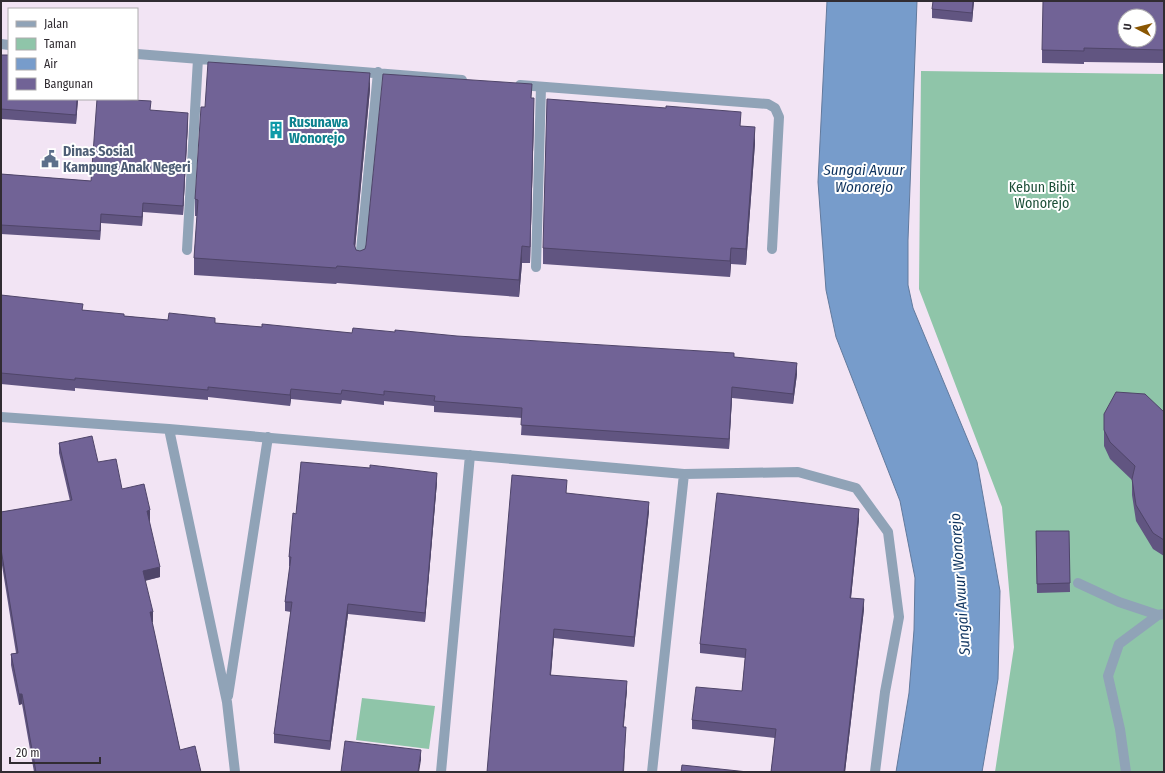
<svg xmlns="http://www.w3.org/2000/svg" width="1165" height="773" font-family="'Fira Sans Condensed',sans-serif">
<style>
.green{fill:#8fc5a9}
.water{fill:#779ccb;stroke:#627a9d}
.lines{fill:none;stroke-linecap:round;stroke-linejoin:round}
.minor{stroke:#90a3b7;stroke-width:10}
.wall{fill:#615581}
.shaded-wall{fill:#4f4569}
.building{fill:#716396;stroke:#4f4569;fill-rule:evenodd}
.labels{text-anchor:middle;dominant-baseline:central;stroke-width:4;stroke-linejoin:round;paint-order:stroke}
.culture-label{font-size:14px;font-weight:bold;fill:#0d838f;stroke:#fff;text-anchor:start}
.service-label{font-size:14px;font-weight:bold;fill:#4e5e75;stroke:#fff;text-anchor:start}
.park-label{font-size:14px;fill:#1d4f38;stroke:#fff}
.water-label{font-size:15px;font-style:italic;fill:#0d325e;stroke:#fff}
</style>
<rect width="100%" height="100%" fill="#f2e4f4"/>
<path class="green" d="M921,71l243,3v698h-169l19,-125 -12,-140 -83,-218z
M362,698l73,8 -6,43 -73,-9z"/>
<path class="water" d="M827,1h90l-9,239v45l5,23 64,154 23,129 -2,88 -16,93h-86l13,-79 5,-63 1,-52 -15,-77 -64,-164 -10,-47 -8,-108z"/>
<g class="lines">
<path class="minor" d="M1,44l8,1
M137,54l325,26
M520,85l248,19 7,4 4,9 -7,132
M187,250l11,-191
M360,261l18,-189
M536,267l5,-180
M1,417l168,12 515,45 114,-2 58,16 32,44 11,85 -14,75 -10,80
M169,429l58,273 8,70
M1078,583l41,19 39,13
M228,696l40,-259
M441,772l29,-317
M652,772l32,-298
M1126,772l-6,-43 -12,-53 11,-32 39,-29 6,-1"/>
</g>
<path class="wall" d="M974,1l-2,21 -40,-4v-9z
M1164,1v62l-80,-1v2l-42,-1v-13z
M1,55l77,44 -2,25 -75,-5z
M370,89l-15,158 1,3 4,1 5,-2 167,-151 2,17 -4,148h-8l-3,34 -182,-14 -1,1 -142,-9v-17l3,-42h-2v-17l10,-92z
M151,110l37,12 -5,93 -40,-3 -1,14 -41,-3 -1,17 -99,-6v-60l90,7z
M741,126l14,17 -9,122 -15,-1 -1,13 -187,-13v-16z
M1,295l82,15 41,6 44,4 47,3 47,4 90,6 43,-1 339,25 63,17 -4,30 -61,-6 -3,51 -208,-14 1,-17 -88,-6v-6l-50,-5v4l-42,-5 -1,4 -50,-5 -1,7 -82,-9v3l-133,-12v3l-74,-7z
M1164,412v144l-11,-7 -17,-28 -4,-26v-15l-22,-21 -6,-13v-32z
M59,443l39,19 52,59h-1l11,56 -15,4 8,41h-1l28,128 21,22h-167l-12,-68 -3,1 -8,-40v-11l5,-1 -15,-94v-47l69,-11 -11,-48z
M437,482l-12,140 -77,-8 -18,136 -56,-7v-9l17,-122 -6,-1v-9l5,-36h-1v-9l7,-43z
M567,489l-1,4 83,18 -15,136 -80,-9 -3,37 76,15 -4,37 3,9 -139,36z
M859,519l-8,79 13,11 -19,163h-74l4,-34 -83,-9v-9l50,-29 3,-33 -45,-5v-9z
M1036,531h33l1,61 -33,1z"/>
<path class="shaded-wall" d="M973,1h1l-2,21v-9z
M370,73v16l-16,171v-16z
M534,98v17l-4,148v-16z
M77,99h1l-2,25v-9z
M188,113v9l-5,93v-9z
M755,127v16l-9,122v-16z
M143,203v9l-1,14v-9z
M101,214v9l-1,17v-9z
M522,246v17l-3,34v-17z
M731,248v16l-1,13v-16z
M797,363v11l-4,30v-10z
M732,387v11l-3,51v-10z
M291,389v10l-1,7v-11z
M437,473v9l-12,140v-9z
M649,502v9l-15,136v-10z
M859,509v10l-9,88v-9z
M150,510v11l-3,1v-11z
M160,567v10l-17,4v-10z
M864,599v10l-19,163h-1z
M348,604v10l-18,136v-9z
M150,612h3v10l-3,1z
M554,629v9l-4,46v-9z
M627,681v9l-4,46v-9z
M19,694h3v10l-3,1z
M626,727l-2,45h-1z
M421,750v10l-2,12h-1z"/>
<path class="building" d="M933,1h40l-1,12 -40,-4z
M1043,1h121v49l-80,-2v3l-42,-1zM1125,16h24v24h-24z
M1,55h8v44h68l-1,16 -75,-6z
M208,62l162,11 -16,171 2,6 4,1 5,-2 1,-4 17,-171 149,10 -1,14h3l-4,149 -8,-1 -3,34 -182,-14 -1,2 -142,-10 4,-58 -3,-1 6,-92h4z
M97,99h17l37,2 -1,9 38,3 -5,93 -40,-3 -1,14 -41,-3 -1,17 -99,-6v-51l90,7z
M547,99l119,9v-2l75,6 -1,14 15,1 -9,122 -15,-1 -1,13 -187,-13z
M1,295l82,9 -1,6 42,4v2l44,4 1,-7 46,5v5l47,4v-3l90,9 1,-5 42,4v-2l62,6 277,17v4l63,6 -4,31 -61,-7 -3,52 -208,-14 1,-17 -88,-7 1,-5 -51,-5v4l-42,-5 -1,4 -50,-5 -1,6 -82,-8v3l-133,-12v2l-74,-7z
M1116,392l29,2 19,18v128l-11,-7 -17,-28 -4,-26 3,-13 -25,-24 -6,-12v-16z
M92,436l6,26 18,-3 6,30 22,-5 6,26 -3,1 13,56 -17,4 10,41h-3l30,138 15,-4 6,26h-165l-14,-78h-3l-8,-40 7,-1 -17,-104v-37l71,-12 -13,-57z
M301,462l69,6v-3l67,8 -12,140 -77,-9 -18,137 -56,-7 18,-132h-7l6,-45h-2l4,-44 3,1z
M512,475l55,5 -1,13 83,9 -15,135 -80,-8 -4,46 77,6 -4,46h3l-3,45h-136z
M717,493l142,16 -9,89 14,1 -20,173h-73l5,-43 -84,-9 4,-33 46,4 4,-42 -46,-5z
M1036,531h33l1,52 -33,1z
M345,741l76,9 -3,22h-77z
M682,765l66,7h-67z"/>
<defs>
<g id="building-bare" transform="scale(1.38)"><path d="M-4-6H4V6H1V3H-1V6H-4ZM-2.5-4.3h1.7v1.8h-1.7ZM.8-4.3h1.7v1.8H.8ZM-2.5-1h1.7V.8h-1.7ZM.8-1h1.7V.8H.8Z" fill="#0f9aa8" stroke="#fff" stroke-width="2.5" paint-order="stroke"/></g>
<g id="civic-bare" transform="scale(1.38)"><path d="M-.6-6.5H3V-4.5H.6V-3L4-1V1h2V6H-6V1h2V-1L-.6-3ZM-1.2 2.5V6h2.4V2.5Z" fill="#5c6f8a" stroke="#fff" stroke-width="2.5" paint-order="stroke"/></g>
</defs>
<g fill-rule="evenodd">
<use href="#building-bare" x="276" y="130"/>
<use href="#civic-bare" x="50" y="159"/>
</g>
<g class="labels">
<g class="culture-label">
<text x="289" y="122">Rusunawa<tspan x="289" dy="16">Wonorejo</tspan></text>
</g>
<g class="service-label">
<text x="63" y="151">Dinas Sosial<tspan x="63" dy="16">Kampung Anak Negeri</tspan></text>
</g>
<g class="park-label">
<text x="1042" y="187">Kebun Bibit<tspan x="1042" dy="16">Wonorejo</tspan></text>
</g>
<g class="water-label">
<text x="864" y="170">Sungai Avuur<tspan x="864" dy="17">Wonorejo</tspan></text>
<text transform="translate(960 584) rotate(-94)">Sungai Avuur Wonorejo</text>
</g>
</g>
<rect width="1165" height="773" fill="none" stroke="#312c32" stroke-width="4"/>
<rect x="8" y="8" width="130" height="92" fill="#ffffff" stroke="#adabad"/>
<rect x="16" y="21" width="20" height="6" fill="#90a3b7" stroke="#adabad"/>
<text x="44" y="28" font-size="12" fill="#312c32">Jalan</text>
<rect x="16" y="38" width="20" height="12" fill="#8fc5a9" stroke="#adabad"/>
<text x="44" y="48" font-size="12" fill="#312c32">Taman</text>
<rect x="16" y="58" width="20" height="12" fill="#779ccb" stroke="#adabad"/>
<text x="44" y="68" font-size="12" fill="#312c32">Air</text>
<rect x="16" y="78" width="20" height="12" fill="#716396" stroke="#adabad"/>
<text x="44" y="88" font-size="12" fill="#312c32">Bangunan</text>
<g transform="translate(1137 28) rotate(277)"><circle r="19" fill="#ffffff" stroke="#adabad"/>
<path d="M0-3L7 15L0 10L-7 15Z" fill="#8a5602"/>
<text y="-6" font-size="11" font-weight="bold" text-anchor="middle" fill="#312c32">U</text>
</g>
<path d="M10 757v6h90v-6" fill="none" stroke="#312c32" stroke-width="2"/>
<text x="16" y="757" font-size="12" fill="#312c32" stroke="#ffffff" stroke-width="3" paint-order="stroke">20 m</text>
</svg>
